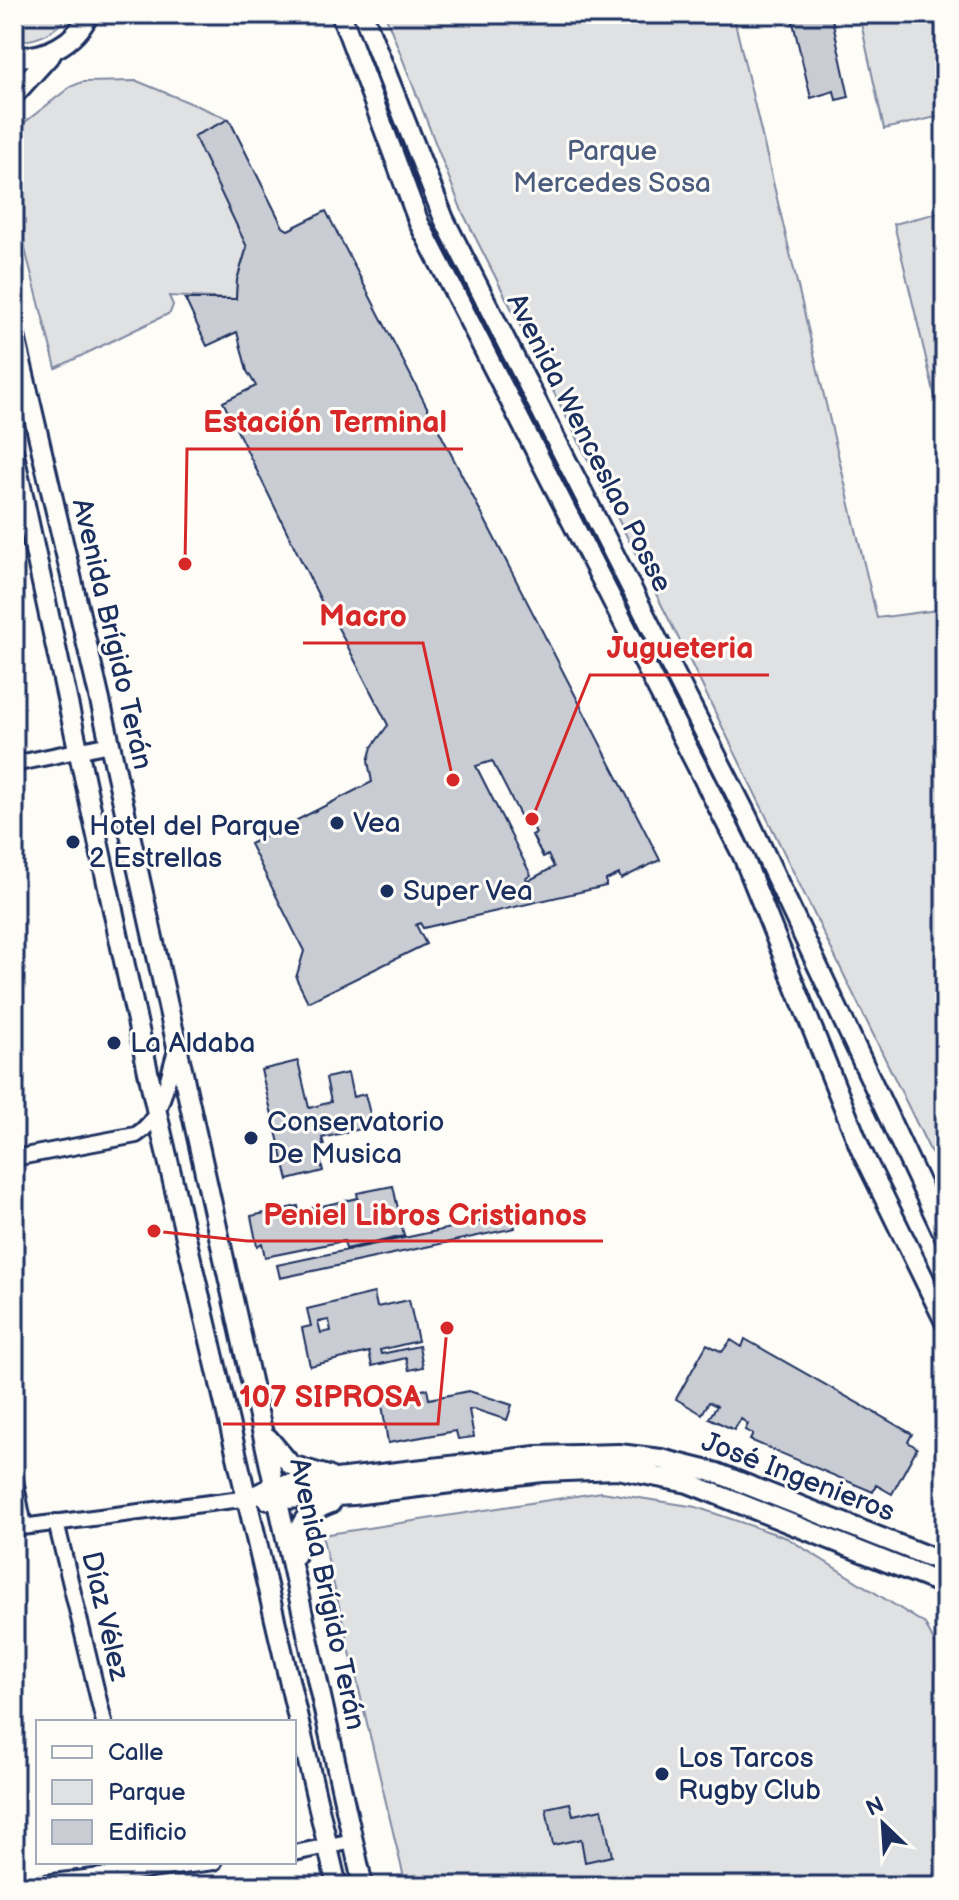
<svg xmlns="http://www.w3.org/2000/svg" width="959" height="1900" font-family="'Balsamiq Sans',sans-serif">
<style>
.green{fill:#e0e1e3;stroke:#7e88a0;stroke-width:2}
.building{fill:#c9ccd3;stroke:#1b2f5e;stroke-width:2;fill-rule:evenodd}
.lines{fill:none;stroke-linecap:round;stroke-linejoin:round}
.minor-casing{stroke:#1b2f5e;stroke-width:20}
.major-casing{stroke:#1b2f5e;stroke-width:24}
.minor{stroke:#fdfcf7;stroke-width:14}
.major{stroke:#fdfcf7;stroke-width:18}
.poi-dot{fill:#1b2f5e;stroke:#fdfcf7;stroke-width:3}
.labels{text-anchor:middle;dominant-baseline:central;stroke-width:6;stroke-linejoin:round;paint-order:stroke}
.park-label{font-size:28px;fill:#4c5c7f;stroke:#fdfcf7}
.street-label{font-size:28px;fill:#1b2f5e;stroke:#fdfcf7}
.poi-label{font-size:28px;fill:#1b2f5e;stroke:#fdfcf7;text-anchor:start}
.leader{fill:none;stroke:#d62828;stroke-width:3}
.callout-dot{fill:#d62828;stroke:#fdfcf7;stroke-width:3}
.callout-label{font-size:30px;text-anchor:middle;font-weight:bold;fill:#d62828;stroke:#fdfcf7;stroke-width:6;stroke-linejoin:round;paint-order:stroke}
</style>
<rect width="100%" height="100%" fill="#fdfcf7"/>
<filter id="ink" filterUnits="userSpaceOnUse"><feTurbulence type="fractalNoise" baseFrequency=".0125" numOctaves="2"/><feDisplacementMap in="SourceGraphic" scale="16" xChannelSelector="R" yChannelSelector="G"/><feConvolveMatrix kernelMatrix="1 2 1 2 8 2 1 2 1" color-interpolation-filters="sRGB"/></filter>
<g filter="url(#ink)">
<path class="green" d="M14,14h55c-14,19 -32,28 -55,27z
M385,14h348l144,604 68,-9v572l-254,-518 -229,-452z
M859,14h86v101l-61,14z
M137,81l92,38 18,128 -10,33 -1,19 -67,-3 4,9 -3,8 -114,55 -42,-161v-67l10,-17 46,-36 12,-5z
M945,211v219h-2l-49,-206z
M602,1492l94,15 91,31 138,86 20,39v223h-539l-84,-351z"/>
<path class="building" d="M791,14h40l18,83 -13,3 -2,-9 -23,7z
M229,119l54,108 5,3 38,-19 334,649 -39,19 -2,-5 -13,6v6l-183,42 -3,-5 -4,2 10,19 -118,58 -12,-24 8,-27 -54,-107 122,-62 -4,-21 4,-14 16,-22 -55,-107 -3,1 -107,-217 33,-16 -9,-15 -10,-39 -30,14 -22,-47h51l1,-19 10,-33 -53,-111zM492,761l33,64 6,-3 5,11 -4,2 11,22 5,-2 6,12 -26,14 -2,-3 5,-3 -55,-109z
M298,1061l11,47 22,-6 -5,-24 22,-5 5,24 12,-3 8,32 -51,12 2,7 -7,2 6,24 -35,9 -27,-110z
M393,1186l11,50 -58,13 -2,-8 -79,16 -3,-14 -5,3 -6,-30 47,-10 1,5 59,-13 -1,-5z
M512,1215l3,13 -235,50 -3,-13z
M374,1293l3,14 32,-7 9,41 -38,9 1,4 38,-8 4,21 -14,3 -3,-12 -34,8 -3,-14 -59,14 -8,-38 9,-2 -4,-17zM329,1320l2,11 -10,2 -3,-11z
M745,1339l167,95 -4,8 9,6 -25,46 -16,-9 -3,7 -123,-52 3,-6 -8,-4 3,-6 -7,-5 -7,11 -25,-12 8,-12 -8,-4 -7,12 -26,-15 31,-55 15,8 9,-12 11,7z
M427,1389l2,10 40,-8 43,14 -5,15 -33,-11 -5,1 5,27 -16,2 -2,-8 -68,12 -7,-45z
M570,1803l3,12 29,-6 10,47 -27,6 -4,-23 -28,6 -7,-37z"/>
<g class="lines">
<g class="minor-casing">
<path id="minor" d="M14,764l96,-20
M14,1158l122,-23c29,-18 30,-57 41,-87
M14,1475l10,51
M56,1522l48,200
M14,1528l235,-30
M294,1853l59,-12
M21,1886l193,-24"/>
</g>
<g class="major-casing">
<path id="major" d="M341,14l78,209 324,633 118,294 84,172
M363,14l81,205 304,599 197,419
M14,57c32,1 61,-13 75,-43
M14,95l38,-42
M14,332l92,394 257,1160
M14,454l143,659 180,773
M268,1438l23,27 37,11
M249,1498l26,-12 261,-30 83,-2 42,5 56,14 228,90
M268,1500l85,-5 189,-23 75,-3 71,14 257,102
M296,1555c0,-29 7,-42 35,-52"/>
</g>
<use href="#minor" class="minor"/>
<use href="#major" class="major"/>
</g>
</g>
<g class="poi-dot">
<circle cx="337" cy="823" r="8"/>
<circle cx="73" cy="842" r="8"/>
<circle cx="387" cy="891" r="8"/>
<circle cx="114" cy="1043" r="8"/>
<circle cx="251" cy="1138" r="8"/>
<circle cx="662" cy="1774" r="8"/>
</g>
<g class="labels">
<g class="park-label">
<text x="612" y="151">Parque<tspan x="612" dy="32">Mercedes Sosa</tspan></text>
</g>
<g class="street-label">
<text transform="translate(589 443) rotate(63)">Avenida Wenceslao Posse</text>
<text transform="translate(112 634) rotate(77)">Avenida Brígido Terán</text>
<text transform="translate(798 1477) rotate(21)">José Ingenieros</text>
<text transform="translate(327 1594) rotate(78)">Avenida Brígido Terán</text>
<text transform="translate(105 1616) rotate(77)">Díaz Vélez</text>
</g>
<g class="poi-label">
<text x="353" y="823">Vea</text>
<text x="89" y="826">Hotel del Parque<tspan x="89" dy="32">2 Estrellas</tspan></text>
<text x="403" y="891">Super Vea</text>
<text x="130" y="1043">La Aldaba</text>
<text x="267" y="1122">Conservatorio<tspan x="267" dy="32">De Musica</tspan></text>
<text x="678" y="1758">Los Tarcos<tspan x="678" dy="32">Rugby Club</tspan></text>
</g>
</g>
<path class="leader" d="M185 564L187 449H463M453 780L423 643H303M532 819L590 675H769M154 1231L247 1241H603M447 1328L438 1424H223"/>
<g class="callout-dot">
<circle cx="185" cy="564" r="8"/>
<circle cx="453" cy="780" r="8"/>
<circle cx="532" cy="819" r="8"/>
<circle cx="154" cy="1231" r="8"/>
<circle cx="447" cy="1328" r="8"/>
</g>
<g class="callout-label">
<text x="325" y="432">Estación Terminal</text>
<text x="363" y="626">Macro</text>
<text x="680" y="658">Jugueteria</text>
<text x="425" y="1225">Peniel Libros Cristianos</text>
<text x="330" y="1407">107 SIPROSA</text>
</g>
<rect width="959" height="1900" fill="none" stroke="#fdfcf7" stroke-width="48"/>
<rect x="24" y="24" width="911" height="1852" fill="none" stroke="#1b2f5e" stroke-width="3" filter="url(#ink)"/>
<rect x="36" y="1720" width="260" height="144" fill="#fdfcf7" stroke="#a3aaba" stroke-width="2"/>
<rect x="52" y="1746" width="40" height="12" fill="#fdfcf7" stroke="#a3aaba" stroke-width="2"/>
<text x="108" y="1760" font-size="24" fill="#1b2f5e">Calle</text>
<rect x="52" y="1780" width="40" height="24" fill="#e0e1e3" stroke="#a3aaba" stroke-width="2"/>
<text x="108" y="1800" font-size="24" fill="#1b2f5e">Parque</text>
<rect x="52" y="1820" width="40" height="24" fill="#c9ccd3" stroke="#a3aaba" stroke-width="2"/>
<text x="108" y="1840" font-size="24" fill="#1b2f5e">Edificio</text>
<g transform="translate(883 1824) rotate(335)" stroke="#fdfcf7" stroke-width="6" paint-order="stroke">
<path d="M0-6L14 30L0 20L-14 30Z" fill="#1b2f5e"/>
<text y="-12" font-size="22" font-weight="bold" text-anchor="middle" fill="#1b2f5e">N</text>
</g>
</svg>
